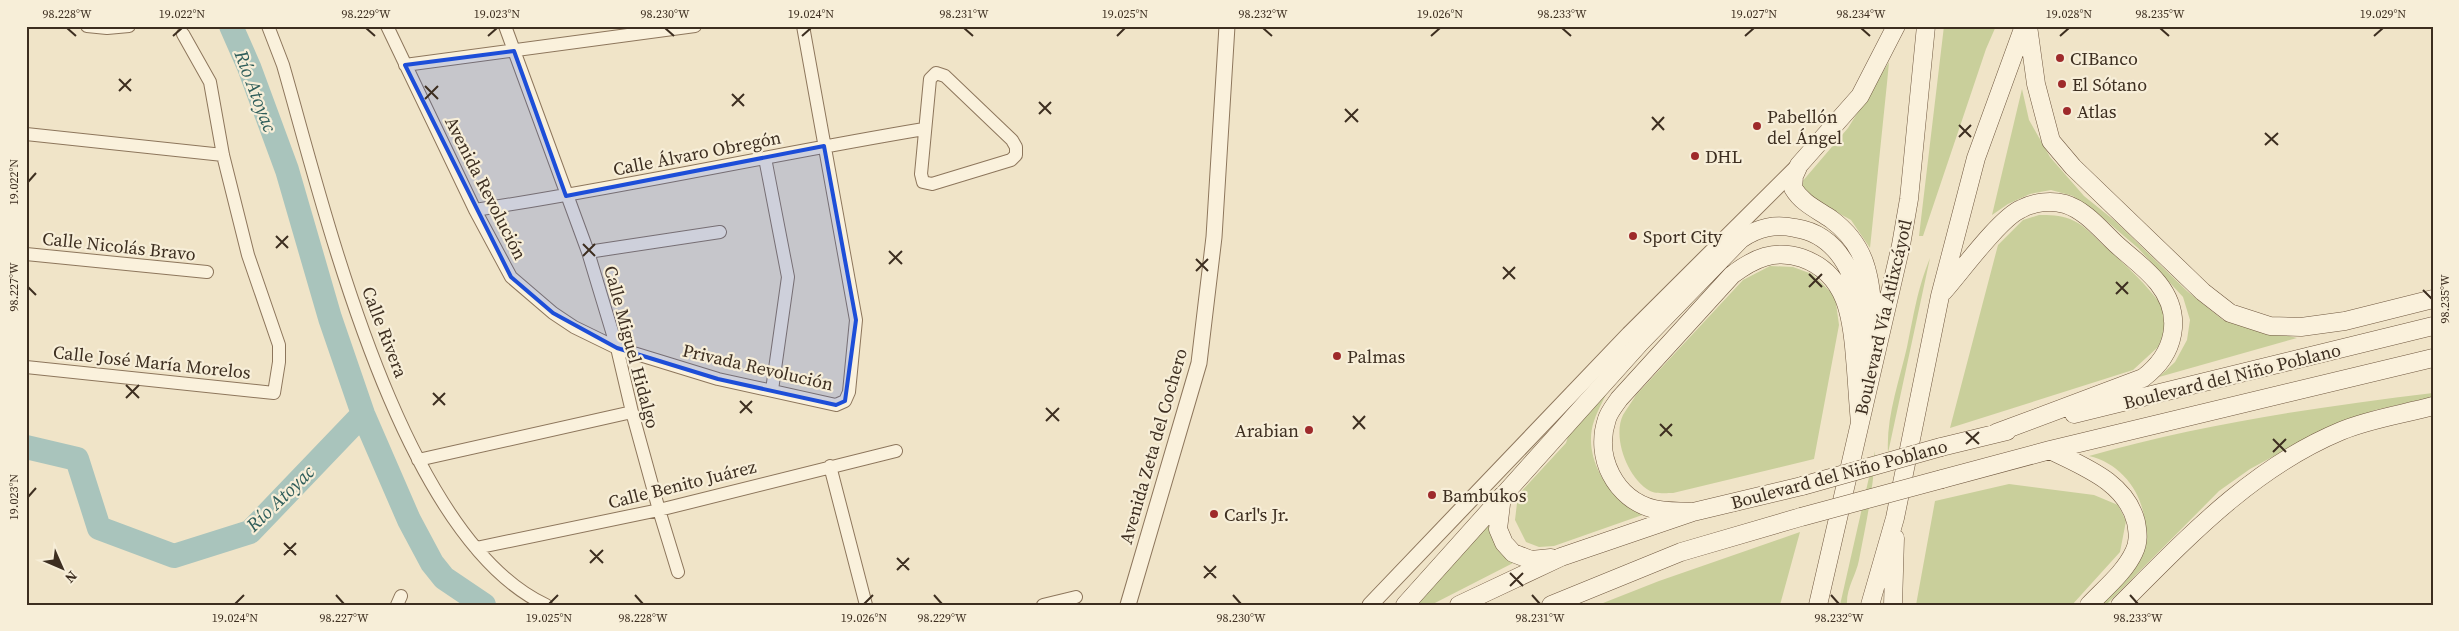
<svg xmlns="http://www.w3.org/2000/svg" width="2459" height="631" font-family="'Source Serif 4',serif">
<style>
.green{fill:#c9cf9b}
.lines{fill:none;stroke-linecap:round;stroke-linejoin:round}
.river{stroke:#a9c4bc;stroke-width:24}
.minor-casing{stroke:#8d765c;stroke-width:14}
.tertiary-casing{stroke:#8d765c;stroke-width:17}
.secondary-casing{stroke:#6f573f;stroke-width:19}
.minor{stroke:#faf1dc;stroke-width:12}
.tertiary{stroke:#faf1dc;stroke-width:15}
.secondary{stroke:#faf1dc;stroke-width:18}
.secondary-bridge-casing{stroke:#6f573f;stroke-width:19;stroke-linecap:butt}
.secondary-bridge{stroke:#faf1dc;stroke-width:18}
.marked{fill:#1d4ed8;fill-opacity:0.2;stroke:#1d4ed8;stroke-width:4;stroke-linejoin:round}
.ticks{fill:none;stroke:#3d2e20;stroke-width:2}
.poi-dot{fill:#9e2a2b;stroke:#f7eed8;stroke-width:2}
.labels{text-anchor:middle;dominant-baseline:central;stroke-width:4.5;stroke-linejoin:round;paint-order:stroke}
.poi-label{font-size:18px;fill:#3d2e20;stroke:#f7eed8;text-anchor:start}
.street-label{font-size:18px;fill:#3d2e20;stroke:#f7eed8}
.water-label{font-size:19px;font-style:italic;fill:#2f5d5a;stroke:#f7eed8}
.neatline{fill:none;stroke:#3d2e20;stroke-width:2}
.ticks-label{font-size:12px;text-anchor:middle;fill:#3d2e20}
</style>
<rect width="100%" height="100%" fill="#f0e4c8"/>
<path class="green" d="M1944,26h52l-10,23 -63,187h-4z
M1889,62l-2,21 -17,165 -19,-28 -49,-27 -1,-10 47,-55z
M2022,89l7,31 21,37 34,39 31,25 72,70 36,29 74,18 -138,39 16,-15 12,-22 3,-20 -7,-23 -45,-49 -42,-36 -23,-16 -22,-6 -21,4 -22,10 -16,11z
M2039,215c10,0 21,0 31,4 13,5 23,16 33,26 26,23 49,44 68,74l-13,28 -25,23 -183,58 48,-183 25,-25z
M1930,258l-42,195c-2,-36 11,-71 19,-106 7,-33 10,-57 23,-89z
M1770,266l23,1 19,7 23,22 4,29 -25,134 -141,34c-6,0 -18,1 -23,-2 -22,-12 -38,-53 -27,-76 4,-7 9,-13 13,-20l107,-115z
M1610,385c-5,13 -12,24 -16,36 -10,29 6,63 29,80 7,5 17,8 25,12l-94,33 -15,1 -13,-5 -11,-22 3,-25 48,-52 5,-16z
M2433,393v4l-58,13 -90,40 -35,19 -31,22 -113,114h-5l44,-72c2,-35 -21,-69 -56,-77 113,-32 228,-49 344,-63z
M1875,451c-1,36 -9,73 -16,109 -3,16 -13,28 -12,45h-7z
M2009,484l85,11 24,10 8,16 -6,31 -48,53h-156l19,-104z
M1489,517l26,45 -84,43h-18z
M1800,532l-20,73h-182l61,-24z"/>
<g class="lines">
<path class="river" d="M231,26l18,41 38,103 43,148 33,96 46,106 23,43 12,15 40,27
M26,447l51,12 22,69 75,28 76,-24 113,-118"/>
<g class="minor-casing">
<path id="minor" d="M87,26l20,2 22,-2
M268,26l15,39c42,145 117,472 263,540
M387,26l88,184 36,67 42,36 21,14 43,21 101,31 118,26 9,-4 4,-9 7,-72 -53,-294
M505,26l83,226 29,96 15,64 27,98 19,62
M405,65l290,-39
M936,73l9,3 67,64 4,7v8l-5,5 -79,24 -9,-2 -2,-8 9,-95z
M26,134l197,21
M765,158l23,119 -16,113
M475,210c151,-23 299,-56 449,-81
M588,252l132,-20
M26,254l181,18
M26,367l248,26 5,-31v-17l-31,-90 -25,-100 -13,-73 -27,-48
M418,460l214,-48
M830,466l36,139
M476,548l183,-38 237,-59
M397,605l4,-9
M1043,605l33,-8"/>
</g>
<g class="tertiary-casing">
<path id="tertiary" d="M1128,605l71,-242 15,-126 13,-211
M1370,605l259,-271 170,-169"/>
</g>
<g class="secondary-casing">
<path id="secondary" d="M2028,26l8,58 15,57 22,26 130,125 27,21 40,13 31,1 44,-6 88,-22
M1943,292c17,-19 57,-74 78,-83 13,-7 30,-9 44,-5 20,6 36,26 51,40 13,12 30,24 42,39 26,33 17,71 -15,95l-147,55
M1874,325c-4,-44 -4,-77 -43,-106 -15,-10 -29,-16 -38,-31l1,-12 5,-11 61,-69 36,-70
M2074,414l359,-88
M1941,447l66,-16
M2050,450c34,17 76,32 86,72 2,11 3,20 -2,30 -9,20 -30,37 -45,53
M1942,479l108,-29 383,-92
M1502,496l-4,33 6,14 9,10 18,7 20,-2
M1693,512c-13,-1 -27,0 -39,-3 -39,-10 -60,-52 -47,-90 2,-7 8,-14 12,-20l113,-124c22,-17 43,-26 70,-17 45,16 50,59 53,100 2,22 3,44 5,65
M1405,605l235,-262 101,-104c18,-12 34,-15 54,-11 62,9 67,85 78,133
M1459,605l102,-48 132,-45 109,-26
M1551,605l130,-53 120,-35
M1818,605l83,-360 8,-46 17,-173
M1870,605l25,-87 45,-222 36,-138 48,-132
M1893,605l2,-67
M2120,605c67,-67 132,-137 221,-174 28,-12 63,-17 92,-25"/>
</g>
<use href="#minor" class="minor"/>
<use href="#tertiary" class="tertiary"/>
<use href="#secondary" class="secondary"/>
<g class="secondary-bridge-casing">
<path id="secondary-bridge" d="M1802,486l139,-39
M1801,517l141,-38"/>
</g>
<use href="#secondary-bridge" class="secondary-bridge"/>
</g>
<path class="marked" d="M514,51l52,145 258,-50 32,174 -11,81 -9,4 -118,-26 -101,-31 -64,-35 -42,-36 -106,-212z"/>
<path class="ticks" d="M67,28l9,8M366,28l9,8M665,28l9,8M964,28l9,8M1263,28l9,8M1562,28l9,8M1861,28l9,8M2160,28l9,8M173,36l9,-8M488,36l9,-8M802,36l9,-8M1117,36l8,-8M1431,36l9,-8M1745,36l9,-8M2060,36l9,-8M2374,36l9,-8M119,79l12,12M425,86l13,13M119,91l12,-12M732,94l12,12M425,99l13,-13M1039,102l12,12M732,106l12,-12M1345,109l13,13M1039,114l12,-12M1652,117l12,13M1345,122l13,-13M1959,125l12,12M1652,130l12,-13M2265,133l13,12M1959,137l12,-12M2265,145l13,-12M28,182l8,-9M276,236l12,12M583,244l12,12M276,248l12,-12M889,251l13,13M583,256l12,-12M1196,259l12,12M889,264l13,-13M1503,267l12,12M1196,271l12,-12M1809,274l13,13M1503,279l12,-12M2116,282l12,12M28,287l8,8M1809,287l13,-13M2423,290l9,9M2116,294l12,-12M126,385l13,13M433,393l12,12M126,398l13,-13M740,401l12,12M433,405l12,-12M1046,408l13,13M740,413l12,-12M1353,416l12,13M1046,421l13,-13M1660,424l12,12M1353,429l12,-13M1966,432l13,12M1660,436l12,-12M2273,439l13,13M1966,444l13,-12M2273,452l13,-13M28,497l8,-9M284,543l12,12M590,550l13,13M284,555l12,-12M897,558l12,12M590,563l13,-13M1204,566l12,12M897,570l12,-12M1510,573l13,13M1204,578l12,-12M1510,586l13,-13M336,595l8,9M635,595l8,9M934,595l8,9M1233,595l8,9M1532,595l8,9M1831,595l8,9M2130,595l8,9M235,604l9,-9M549,604l9,-9M864,604l9,-9"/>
<g class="poi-dot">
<circle cx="2060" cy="58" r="5"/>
<circle cx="2062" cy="84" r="5"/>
<circle cx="2067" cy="111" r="5"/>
<circle cx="1757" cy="126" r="5"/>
<circle cx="1695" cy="156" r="5"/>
<circle cx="1633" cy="236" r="5"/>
<circle cx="1337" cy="356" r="5"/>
<circle cx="1309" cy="430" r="5"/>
<circle cx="1432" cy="495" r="5"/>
<circle cx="1214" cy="514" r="5"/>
</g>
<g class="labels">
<g class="poi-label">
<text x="2070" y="58">CIBanco</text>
<text x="2072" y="84">El Sótano</text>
<text x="2077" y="111">Atlas</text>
<text x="1767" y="116">Pabellón<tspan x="1767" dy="21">del Ángel</tspan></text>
<text x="1705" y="156">DHL</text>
<text x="1643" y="236">Sport City</text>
<text x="1347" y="356">Palmas</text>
<text x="1299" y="430" text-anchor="end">Arabian</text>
<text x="1442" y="495">Bambukos</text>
<text x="1224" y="514">Carl's Jr.</text>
</g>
<g class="street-label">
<text transform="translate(697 153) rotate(-11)">Calle Álvaro Obregón</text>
<text transform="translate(486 188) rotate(63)">Avenida Revolución</text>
<text transform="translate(119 246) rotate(6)">Calle Nicolás Bravo</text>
<text transform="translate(1883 317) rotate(-77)">Boulevard Vía Atlixcáyotl</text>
<text transform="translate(385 332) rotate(69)">Calle Rivera</text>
<text transform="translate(632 347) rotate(75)">Calle Miguel Hidalgo</text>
<text transform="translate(152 362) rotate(6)">Calle José María Morelos</text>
<text transform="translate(758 367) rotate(13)">Privada Revolución</text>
<text transform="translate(2232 376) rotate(-14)">Boulevard del Niño Poblano</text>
<text transform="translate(1153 446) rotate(-74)">Avenida Zeta del Cochero</text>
<text transform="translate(1839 474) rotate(-15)">Boulevard del Niño Poblano</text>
<text transform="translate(682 484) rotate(-14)">Calle Benito Juárez</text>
</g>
<g class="water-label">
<text transform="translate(256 91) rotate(69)">Río Atoyac</text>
<text transform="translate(280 498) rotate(-44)">Río Atoyac</text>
</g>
</g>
<rect width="2459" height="631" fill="none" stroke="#f7eed8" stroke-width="55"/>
<g transform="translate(62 568) rotate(135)" stroke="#f7eed8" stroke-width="4" paint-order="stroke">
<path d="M0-4L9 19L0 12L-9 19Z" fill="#3d2e20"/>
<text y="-8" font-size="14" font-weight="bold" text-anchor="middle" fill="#3d2e20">N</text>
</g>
<rect x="28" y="28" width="2404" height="576" class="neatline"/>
<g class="ticks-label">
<text x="67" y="18">98.228°W</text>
<text x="182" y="18">19.022°N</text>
<text x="366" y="18">98.229°W</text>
<text x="497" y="18">19.023°N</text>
<text x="665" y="18">98.230°W</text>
<text x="811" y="18">19.024°N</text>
<text x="964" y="18">98.231°W</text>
<text x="1125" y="18">19.025°N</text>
<text x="1263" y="18">98.232°W</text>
<text x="1440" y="18">19.026°N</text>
<text x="1562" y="18">98.233°W</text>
<text x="1754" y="18">19.027°N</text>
<text x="1861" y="18">98.234°W</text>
<text x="2069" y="18">19.028°N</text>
<text x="2160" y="18">98.235°W</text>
<text x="2383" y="18">19.029°N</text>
<text transform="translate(14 182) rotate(-90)" y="4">19.022°N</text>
<text transform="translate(14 287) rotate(-90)" y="4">98.227°W</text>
<text transform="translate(2445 299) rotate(-90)" y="4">98.235°W</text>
<text transform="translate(14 497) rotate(-90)" y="4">19.023°N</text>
<text x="235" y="622">19.024°N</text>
<text x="344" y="622">98.227°W</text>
<text x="549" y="622">19.025°N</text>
<text x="643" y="622">98.228°W</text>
<text x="864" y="622">19.026°N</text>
<text x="942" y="622">98.229°W</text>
<text x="1241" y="622">98.230°W</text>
<text x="1540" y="622">98.231°W</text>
<text x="1839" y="622">98.232°W</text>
<text x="2138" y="622">98.233°W</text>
</g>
</svg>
